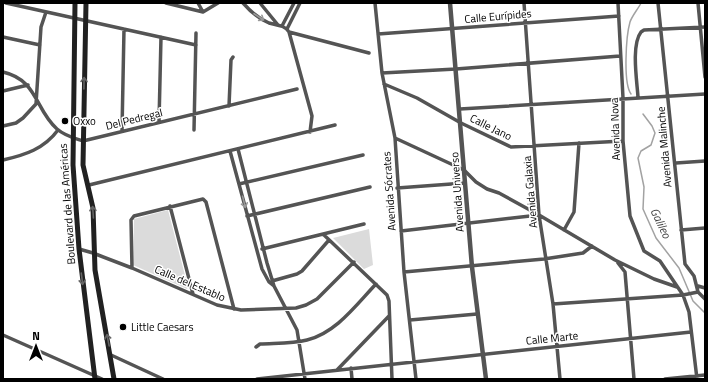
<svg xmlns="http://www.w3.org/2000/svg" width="708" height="382" font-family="'Titillium Web',sans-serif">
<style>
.green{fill:#dbdbdb}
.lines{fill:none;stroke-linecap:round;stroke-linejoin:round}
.stream{stroke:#a2a2a2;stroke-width:1.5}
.minor{stroke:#545454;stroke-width:3.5}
.tertiary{stroke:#545454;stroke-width:4.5}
.secondary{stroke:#212121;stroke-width:5}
.oneway{stroke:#989898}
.oneway2{stroke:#646464}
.poi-dot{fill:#000;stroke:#fff;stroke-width:1.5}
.labels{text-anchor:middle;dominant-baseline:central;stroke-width:3;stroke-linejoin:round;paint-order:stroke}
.street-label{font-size:11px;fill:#000;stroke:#fff}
.poi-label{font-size:11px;fill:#000;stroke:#fff;text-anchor:start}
.water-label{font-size:12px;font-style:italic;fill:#434343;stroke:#fff}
</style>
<rect width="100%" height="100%" fill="#fff"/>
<path class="green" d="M168,210l20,77 -1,2 -54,-24 1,-46z
M369,229l4,36 -9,4 -31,-31z"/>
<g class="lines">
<path class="stream" d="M631,94c-8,-11 -5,-58 -1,-72 2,-6 8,-13 11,-19
M643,114l9,12 3,7 -4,12 -10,6 -3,7 6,29 -1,22 13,29 23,30 14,33 12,12"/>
<path class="minor" d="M6,3l190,42
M166,3l37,9 15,-9
M198,3l5,9
M243,3c7,8 16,16 26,20 7,2 16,2 20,9l80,21
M260,3l18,22
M375,3l7,70 13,65 9,134 12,107
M524,3l15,212 14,89 7,75
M618,3l5,95v43l7,75 14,35 16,10 23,34 6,17 8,67
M698,3l7,74
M282,26l12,-23
M287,29l13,-26
M289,32l23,84 -2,16
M378,34l241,-18
M3,37l37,8
M3,72c35,8 32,38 54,57 8,7 17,9 26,12l214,-52
M382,73l74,-4 164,-13
M384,84l33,14 44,25 50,24 112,-6
M3,91l25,-6
M638,97c-1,-16 -7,-52 3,-65l3,-2 61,-3
M229,106l2,-46 2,-3
M460,109l245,-15
M159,122l2,-85
M3,126l13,-3 7,-5 13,-14 5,-77 5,-15
M194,130l2,-97
M122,131l2,-102
M395,138l69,32 12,12 11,7 12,4 40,22 76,45 39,19 23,8
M238,149l29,114 7,23 23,44 8,49
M230,151l32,118 7,13 5,4
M3,160c22,-5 41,-11 55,-30
M676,163l29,-2
M239,184l124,-29
M89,185l246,-60
M397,188l68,-5
M170,206l23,88
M247,216l123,-29
M564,230l10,-18 5,-69
M681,230l24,-2
M401,231l138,-16
M324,235l63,60 2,6 3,78
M79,249l14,4 39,15 85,37 24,5 55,-2 10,-3 11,-6 37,-37
M262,249l102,-25
M618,263l7,9 9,107
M132,268l-1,-48 3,-4 69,-17 3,3 28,107
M404,272l140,-13 39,-6 9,-7
M272,281l25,-7 5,-3 27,-31
M698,286l7,2
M698,292l7,7
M553,304l130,-9 15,-3 -4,-16 -9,-12 -27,-261
M410,320l67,-6
M3,335l99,44
M256,347l4,-3c15,-1 32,0 47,-4 29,-7 49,-35 69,-56
M111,355l52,24
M351,368l1,11
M337,370l52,-54
M257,379l434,-47
M665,379l40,-4"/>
<path class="tertiary" d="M450,3l22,264 14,112"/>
<path class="secondary" d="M75,3l-2,162 6,84 16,130
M86,3l-3,162 10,43 2,62 19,109"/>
</g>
<defs><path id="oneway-shaft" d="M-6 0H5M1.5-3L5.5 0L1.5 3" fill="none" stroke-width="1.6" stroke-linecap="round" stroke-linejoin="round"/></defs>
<g class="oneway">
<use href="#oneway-shaft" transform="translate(259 17) rotate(33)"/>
<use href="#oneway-shaft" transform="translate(244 202) rotate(76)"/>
</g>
<g class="oneway2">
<use href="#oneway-shaft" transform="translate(84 83) rotate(-89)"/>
<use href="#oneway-shaft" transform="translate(93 212) rotate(-94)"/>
<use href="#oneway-shaft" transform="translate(82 279) rotate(83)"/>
<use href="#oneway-shaft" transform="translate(108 340) rotate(-101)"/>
</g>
<g class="poi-dot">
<circle cx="65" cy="121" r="4"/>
<circle cx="123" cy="327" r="4"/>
</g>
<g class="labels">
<g class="street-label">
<text transform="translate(498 16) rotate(-5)">Calle Eurípides</text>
<text transform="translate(134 119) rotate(-14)">Del Pedregal</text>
<text transform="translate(491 127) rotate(26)">Calle Jano</text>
<text transform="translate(615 129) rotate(-92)">Avenida Nova</text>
<text transform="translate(664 147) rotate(-95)">Avenida Malinche</text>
<text transform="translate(389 191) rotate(-94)">Avenida Sócrates</text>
<text transform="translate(457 192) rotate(-94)">Avenida Universo</text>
<text transform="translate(530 192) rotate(-95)">Avenida Galaxia</text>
<text transform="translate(67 204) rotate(-94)">Boulevard de las Américas</text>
<text transform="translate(190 283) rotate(23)">Calle del Establo</text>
<text transform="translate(552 338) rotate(-6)">Calle Marte</text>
</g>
<g class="poi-label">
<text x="73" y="121">Oxxo</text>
<text x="131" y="327">Little Caesars</text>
</g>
<g class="water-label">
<text transform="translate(661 223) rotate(64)">Galileo</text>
</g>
</g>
<rect width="708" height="382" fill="none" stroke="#000000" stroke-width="8"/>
<g transform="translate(36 346)" stroke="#ffffff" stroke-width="3" paint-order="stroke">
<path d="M0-3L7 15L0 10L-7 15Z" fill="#000000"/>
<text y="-6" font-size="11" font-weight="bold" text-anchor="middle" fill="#000000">N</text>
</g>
</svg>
